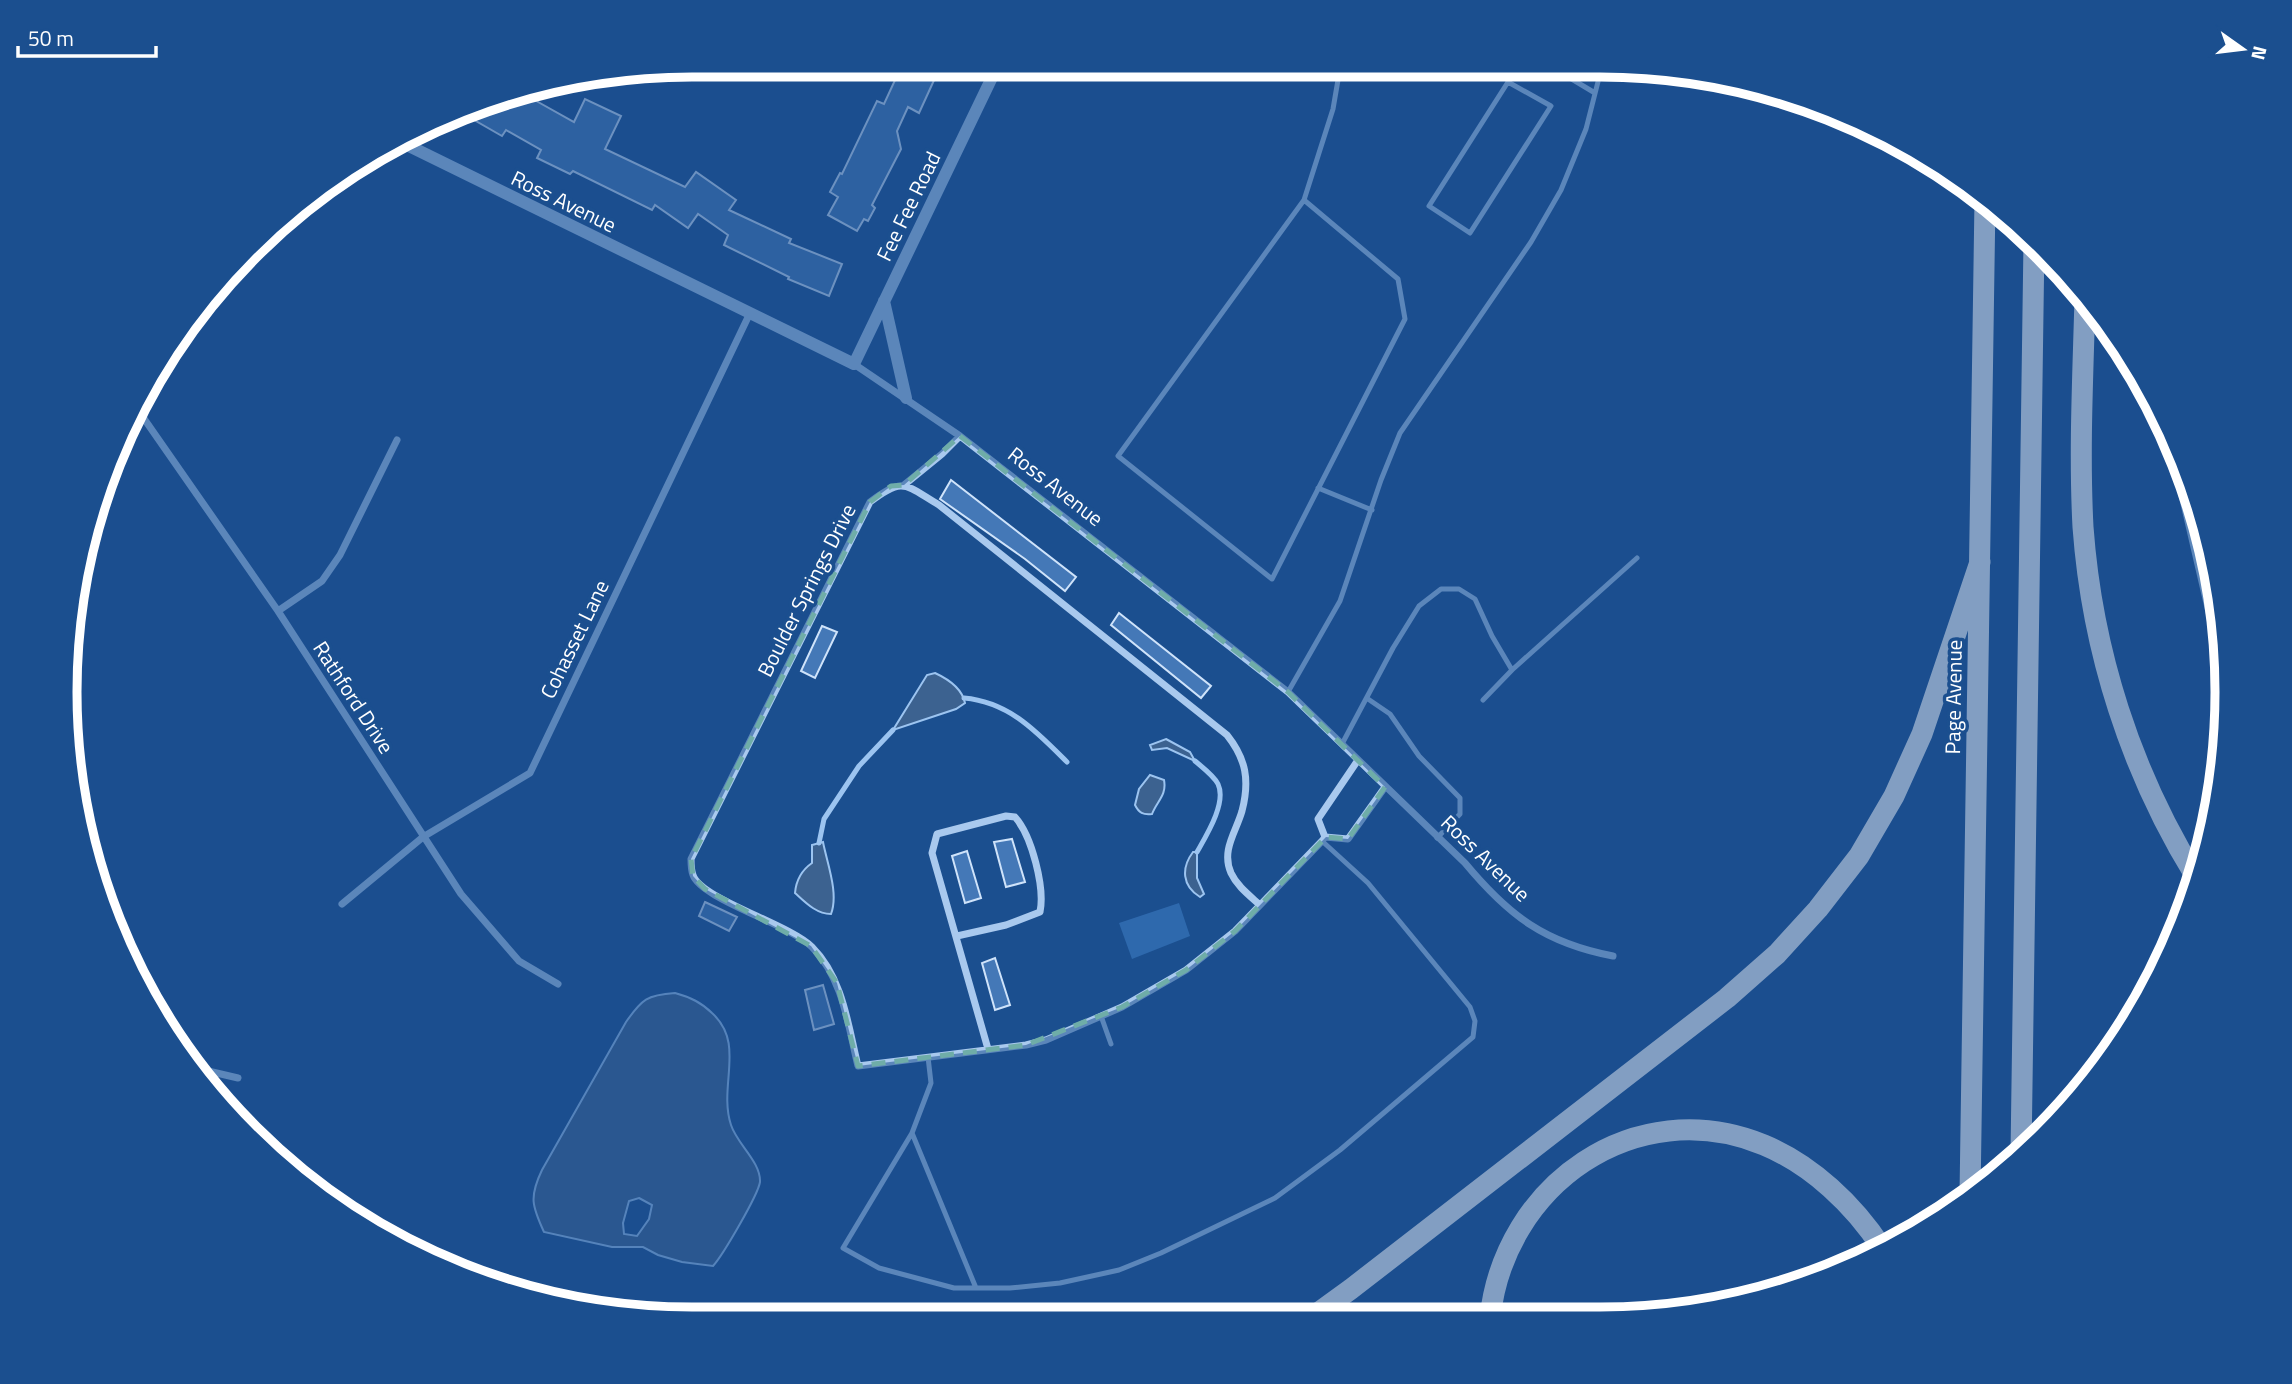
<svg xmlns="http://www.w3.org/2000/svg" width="2292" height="1384" font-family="'Titillium Web',sans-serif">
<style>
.green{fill:#2e69ad}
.water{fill:#3c6290;stroke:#9cc4f0;stroke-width:2;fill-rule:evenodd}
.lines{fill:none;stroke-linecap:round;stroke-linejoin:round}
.stream{stroke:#9cc4f0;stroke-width:5}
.building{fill:#4478b7;stroke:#cfe3fa;stroke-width:2}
.service{stroke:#a9c9ee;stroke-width:5}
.minor{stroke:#a9c9ee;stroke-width:7}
.tertiary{stroke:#a9c9ee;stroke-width:12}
.motorway{stroke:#fff;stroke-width:21}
.marked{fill:none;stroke:#6fada8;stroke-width:5;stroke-dasharray:14 9;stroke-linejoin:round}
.labels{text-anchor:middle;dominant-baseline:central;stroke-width:7;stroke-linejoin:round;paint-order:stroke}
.street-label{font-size:21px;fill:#fff;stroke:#1b4f8f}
.rim{fill:none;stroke:#fff;stroke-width:9}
</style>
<rect width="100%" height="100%" fill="#1b4f8f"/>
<path class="green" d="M1179,903l11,33 -58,23 -13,-36z"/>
<path class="water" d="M935,673c13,6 27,15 30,30l-9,6 -63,21 34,-55z
M1166,739l24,13 5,9 -28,-13 -15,2 -2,-5z
M1150,775l14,5c3,15 -7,21 -12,34 -9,1 -13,-1 -17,-9l4,-16z
M823,842c4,21 16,51 8,72 -15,0 -26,-12 -36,-21 1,-12 7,-23 17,-30v-18z
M1193,852h4v26l7,16 -4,3c-18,-11 -19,-29 -7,-45z
M675,993c15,4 26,9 37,20 34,31 6,72 19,112 6,19 30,37 29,57 -2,13 -37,73 -47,84l-31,-4 -24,-7 -15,-8h-31l-68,-15c-12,-26 -15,-35 -2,-62l84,-148c16,-23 21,-27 49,-29zM639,1198l13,7 -3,14 -12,17 -13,-2 -1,-11 6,-22z"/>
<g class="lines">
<path class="stream" d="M964,698c45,4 72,33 103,64
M1195,761c7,6 19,15 23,23 9,19 -12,52 -21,68
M819,843l5,-24 35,-53 34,-36"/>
</g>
<path class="building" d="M902,65h39l-22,48 -11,-6 -11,24 4,18 -29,56 3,3 -7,13 -4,-2 -7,12 -29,-16 10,-18 -8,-5 10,-19 2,1 35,-73 7,3z
M522,93l52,29 11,-23 36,17 -16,33 80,38 11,-15 40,28 -7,10 62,29 -2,4 53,21 -13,32 -41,-17 1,-2 -65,-32 4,-10 -30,-21 -10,14 -33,-23 -3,5 -79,-39 -3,3 -33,-16 4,-8 -35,-20 -4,6 -40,-23 29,-15z
M951,480l125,97 -11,14 -40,-32 -85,-60z
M1119,613l92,73 -10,12 -90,-73z
M822,626l15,6 -22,46 -14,-7z
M1012,839l13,43 -19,5 -12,-45z
M967,851l14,47 -16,5 -13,-47z
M705,902l32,15 -8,14 -30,-15z
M995,958l15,47 -15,5 -13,-47z
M823,985l11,39 -20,6 -9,-40z"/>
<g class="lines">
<path class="service" d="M1507,66l1,16 -79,124 41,27 81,-127 -43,-24
M1550,66l45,27
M1304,200l94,79 7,40 -133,260 -154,-123 186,-256 29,-91 5,-29 -2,-14
M1318,488l54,22
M1288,692l52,-91 41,-121 19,-47 131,-191 30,-52 25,-61 16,-63
M1368,699l22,15 29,42 41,42v16l-23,24
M1483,700l29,-30 125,-112
M1342,744l51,-96 26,-42 22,-17h18l16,10 17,37 20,34
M1101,1016l10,28
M912,1133l19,-50 -3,-26
M976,1288l-64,-155 -69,115 36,20 75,20h56l50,-5 59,-13 42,-17 114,-55 65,-48 133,-113 2,-16 -5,-14 -102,-124 -46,-42"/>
<path class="minor" d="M170,344l11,-12
M854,364l106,72 328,256 177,171c44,53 80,80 148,93
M138,410l140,201 183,283 58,67 39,23
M2166,426l61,264
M904,485l38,-31 18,-18
M278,611l44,-30 18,-26 57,-115
M1325,837l-7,-18 40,-59
M1325,837l23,2 37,-52
M342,904l81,-67 107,-64 220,-460
M1260,905c-11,-10 -23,-19 -29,-32 -10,-23 5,-41 11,-62 8,-31 4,-52 -15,-76l-288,-230c-34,-20 -35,-29 -69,-3l-179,357c0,4 0,11 2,16 8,24 96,49 119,72 31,31 36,78 46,119l168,-21 20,-5 76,-33 64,-37 49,-39 87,-90 3,-4
M957,936l49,-11 34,-13c5,-24 -8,-76 -25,-95l-9,-1 -69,18 -5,19 56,196
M191,1067l47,11"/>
<path class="tertiary" d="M405,144l449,220 144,-299
M884,301l22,97"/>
<path class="motorway" d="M2085,298c-2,76 -6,153 -2,229 9,124 48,245 113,350
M2021,1155l13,-914
M1970,1195l15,-995
M1311,1318l40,-29 376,-291 50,-44 41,-45 41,-53 35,-60 28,-62 58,-172
M1490,1318c14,-133 145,-226 274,-173 48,20 90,60 118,103"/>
</g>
<path d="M0 0H2292V1384H0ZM960,436l328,256 97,95 -37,52 -22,-2 -91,94 -49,39 -64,37 -96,38 -168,21 -21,-83 -26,-37 -106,-57 -12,-13 -2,-17 179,-357 21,-16 13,-1z" fill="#1b4f8f" fill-opacity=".55" fill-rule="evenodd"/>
<path class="marked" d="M960,436l328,256 97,95 -37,52 -22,-2 -91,94 -49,39 -64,37 -96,38 -168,21 -21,-83 -26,-37 -106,-57 -12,-13 -2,-17 179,-357 21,-16 13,-1z"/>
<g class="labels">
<g class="street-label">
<text transform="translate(564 201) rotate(26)">Ross Avenue</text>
<text transform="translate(908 206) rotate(-64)">Fee Fee Road</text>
<text transform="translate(1056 486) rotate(38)">Ross Avenue</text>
<text transform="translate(806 590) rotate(-63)">Boulder Springs Drive</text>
<text transform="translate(574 639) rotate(-64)">Cohasset Lane</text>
<text transform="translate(354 697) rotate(57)">Rathford Drive</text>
<text transform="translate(1953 697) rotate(-89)">Page Avenue</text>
<text transform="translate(1486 858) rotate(44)">Ross Avenue</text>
</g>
</g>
<path d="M0 0H2292V1384H0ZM692 77H1600A615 615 0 0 1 2215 692V692A615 615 0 0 1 1600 1307H692A615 615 0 0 1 77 692V692A615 615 0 0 1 692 77Z" fill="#1b4f8f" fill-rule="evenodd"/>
<path class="rim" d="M692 77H1600A615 615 0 0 1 2215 692V692A615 615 0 0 1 1600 1307H692A615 615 0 0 1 77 692V692A615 615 0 0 1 692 77Z"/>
<g transform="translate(2243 49) rotate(104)" stroke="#1b4f8f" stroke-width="5" paint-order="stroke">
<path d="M0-5L12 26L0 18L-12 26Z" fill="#ffffff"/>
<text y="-10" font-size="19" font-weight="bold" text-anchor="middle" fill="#ffffff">N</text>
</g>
<path d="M18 46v10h138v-10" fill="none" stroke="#ffffff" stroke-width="3.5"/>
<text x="28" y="46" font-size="21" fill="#ffffff" stroke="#1b4f8f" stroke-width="5" paint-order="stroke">50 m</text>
</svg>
